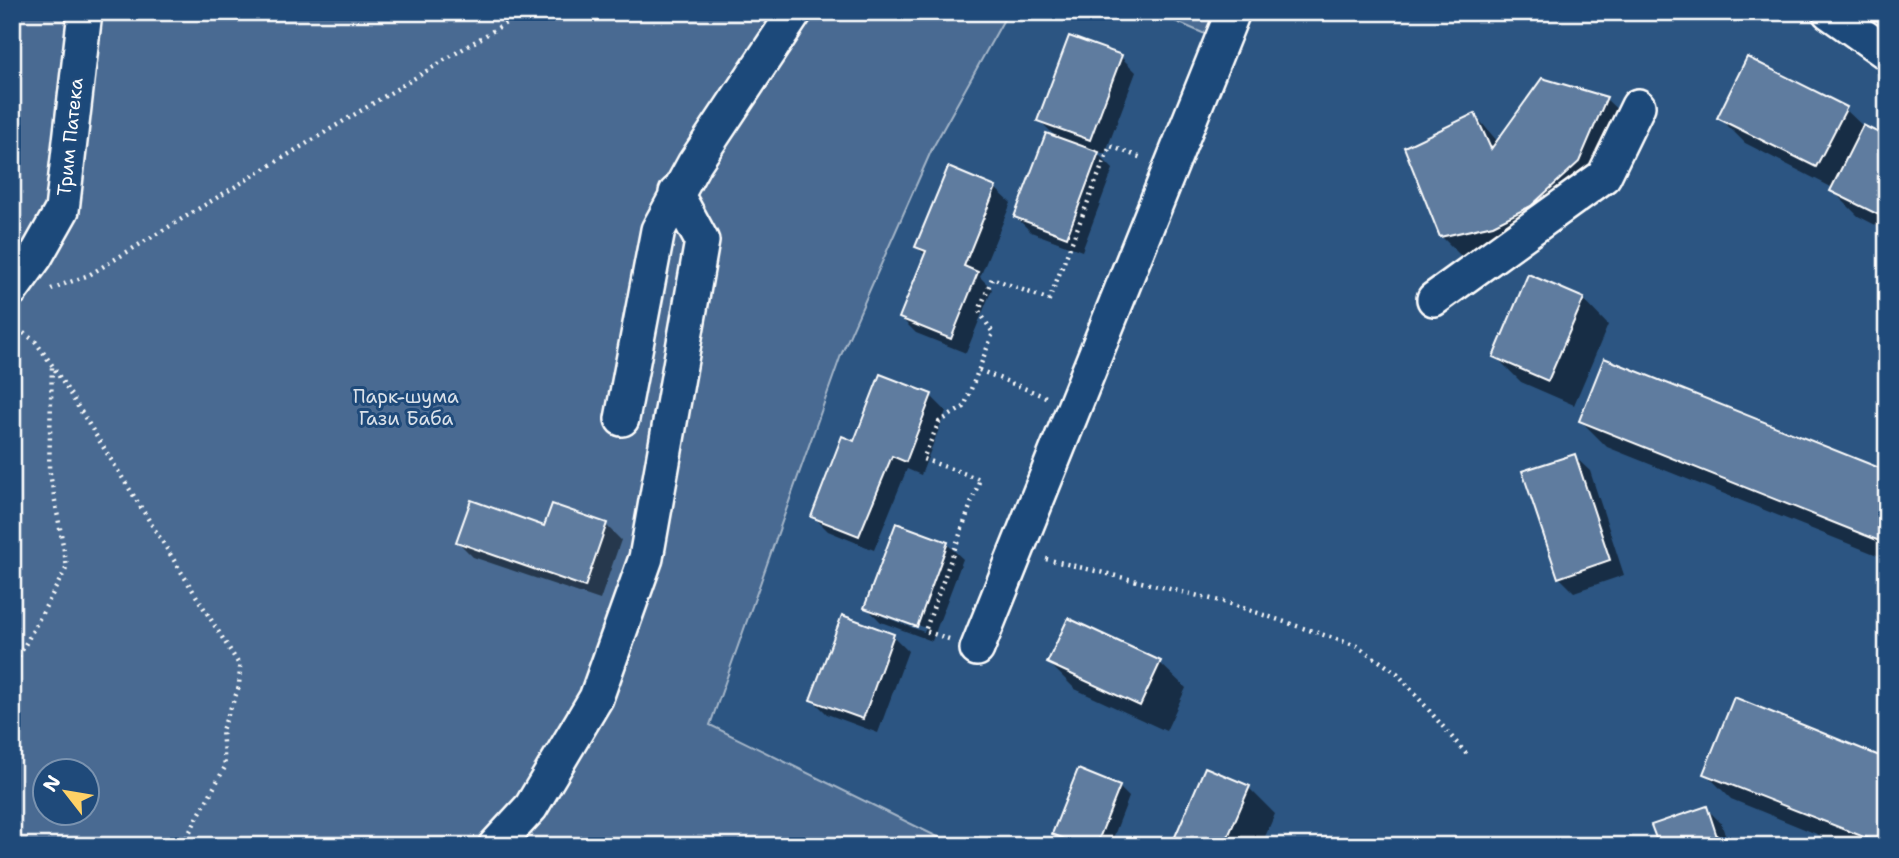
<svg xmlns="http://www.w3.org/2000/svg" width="1899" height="858" font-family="'Shantell Sans',sans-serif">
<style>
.green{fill:#486b92;stroke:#a4b5c8;stroke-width:2;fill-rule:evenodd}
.shadow{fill:#0007;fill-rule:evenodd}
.building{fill:#5e7c9f;stroke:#fff;stroke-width:2}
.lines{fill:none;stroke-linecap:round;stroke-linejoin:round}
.minor-casing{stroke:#fff;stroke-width:38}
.path{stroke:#fff;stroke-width:4.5;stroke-dasharray:2 5;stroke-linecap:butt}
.minor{stroke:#1f4a7a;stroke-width:33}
.labels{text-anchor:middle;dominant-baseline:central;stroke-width:6;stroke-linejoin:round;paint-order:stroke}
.street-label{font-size:19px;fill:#fff;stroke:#1f4a7a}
.park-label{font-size:19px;fill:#dae1e9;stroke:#1f4a7a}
</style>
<rect width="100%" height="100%" fill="#2c5582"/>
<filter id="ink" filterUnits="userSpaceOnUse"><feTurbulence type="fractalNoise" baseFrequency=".0143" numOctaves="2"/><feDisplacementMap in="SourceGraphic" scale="14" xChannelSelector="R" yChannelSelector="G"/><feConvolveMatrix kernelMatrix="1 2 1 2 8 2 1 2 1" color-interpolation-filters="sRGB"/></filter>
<g filter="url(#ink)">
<path class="green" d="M12,12h996l-76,137 -91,206 -131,370 246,121h-944zM46,770h42v42h-42z
M1154,12h79l-12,29z"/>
<path class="shadow" d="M1121,57l15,15 -31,82 -11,-4 19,19 -31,82 -51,-19 -15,-15 42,-78 -19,-19z
M1543,80l63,19 20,19 -28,64 -85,62 -52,12 -20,-20 34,-121 23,27z
M1845,109l21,20 21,10v92l-29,-15 -26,-26 1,-2 -88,-45 -26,-26z
M995,188l16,15 -31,74 12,12 -26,64 -50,-20 -15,-15 25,-62 -9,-9z
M1583,299l25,26 -34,80 -53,-23 -26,-26z
M931,396l15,15 -25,64 -14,-6 -33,81 -46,-19 -15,-15 42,-73z
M1581,421l306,52v86l-280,-112z
M1574,456l16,15 34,104 -50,17 -15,-15z
M606,525l15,15 -21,60 -127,-43 -15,-15 87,-14z
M897,525l50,19 16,15 -31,82 -51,-19 -15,-15zM882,612l44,16 -2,4 -42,-16z
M843,617l50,19 15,15 -30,82 -51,-19 -15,-15z
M1049,663h111l26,25 -20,43 -91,-42z
M1705,773l182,73h-41l-115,-47z
M1119,787l10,10 -19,49h-41l-15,-12z
M1249,788l26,26 -14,32h-88z
M1706,808l15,15 8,23h-69z"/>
<path class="building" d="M1069,36l53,19 -32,85 -53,-19z
M1747,57l100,50 -31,60 -99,-49z
M1542,78l65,19 -28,65 -48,44 -38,19 -53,12 -36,-90 71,-34 16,36z
M1863,125l24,12v82l-57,-28z
M1046,133l53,19 -32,85 -53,-20z
M948,167l48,20 -32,79 14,6 -27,67 -52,-21 27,-67 -11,-4z
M1528,274l56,24 -36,83 -55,-24z
M1604,358l283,113v73l-308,-123z
M880,374l52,20 -26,68 -14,-6 -33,80 -48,-19 31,-81 12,5z
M1575,454l35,106 -52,18 -36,-107z
M471,500l73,26 8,-22 55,19 -22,64 -129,-45z
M896,523l52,19 -31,85 -53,-19z
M842,615l52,19 -31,85 -53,-19z
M1068,618l93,43 -21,45 -93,-43z
M1734,697l153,62v87l-184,-72z
M1205,767l45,19 -26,60h-53z
M1078,769l42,17 -24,60h-14l-30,-12z
M1707,806l13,40h-61l-8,-21z"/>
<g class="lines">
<g class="minor-casing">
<path id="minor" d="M1829,12l58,41
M12,289l24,-33 26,-46 23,-198
M1434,299l170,-123 34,-70
M622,419l36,-189 36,-66 101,-152
M977,649l256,-637
M495,846l36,-39 65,-109 50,-140 56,-317 -26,-48"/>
</g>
<path class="path" d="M51,289l38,-14 435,-263
M12,325l23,16 17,24 188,301 -1,21 -17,43 3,37 -43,79
M979,370l67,27
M1046,559l182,44 129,43 40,27 72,84
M949,639l-24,-8 55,-152 -57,-20 16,-37 25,-15 29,-74 -14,-22 13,-33 57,22 61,-154 32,12
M12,669l55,-102 -18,-99 3,-101"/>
<use href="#minor" class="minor"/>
</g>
</g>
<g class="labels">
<g class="street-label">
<text transform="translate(70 137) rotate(-84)">Трим Патека</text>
</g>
<g class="park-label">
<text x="406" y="396">Парк-шума<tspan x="406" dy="22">Гази Баба</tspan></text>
</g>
</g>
<rect width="1899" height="858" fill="none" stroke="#1f4a7a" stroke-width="42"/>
<rect x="21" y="21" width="1857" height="816" fill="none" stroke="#fff" stroke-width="2.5" filter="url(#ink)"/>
<g transform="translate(66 792) rotate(301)"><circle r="33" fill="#1f4a7a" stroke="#7992af" stroke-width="2"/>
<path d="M0-5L12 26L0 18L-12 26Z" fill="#ffd166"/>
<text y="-10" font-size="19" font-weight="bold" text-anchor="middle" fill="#ffffff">N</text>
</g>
</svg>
